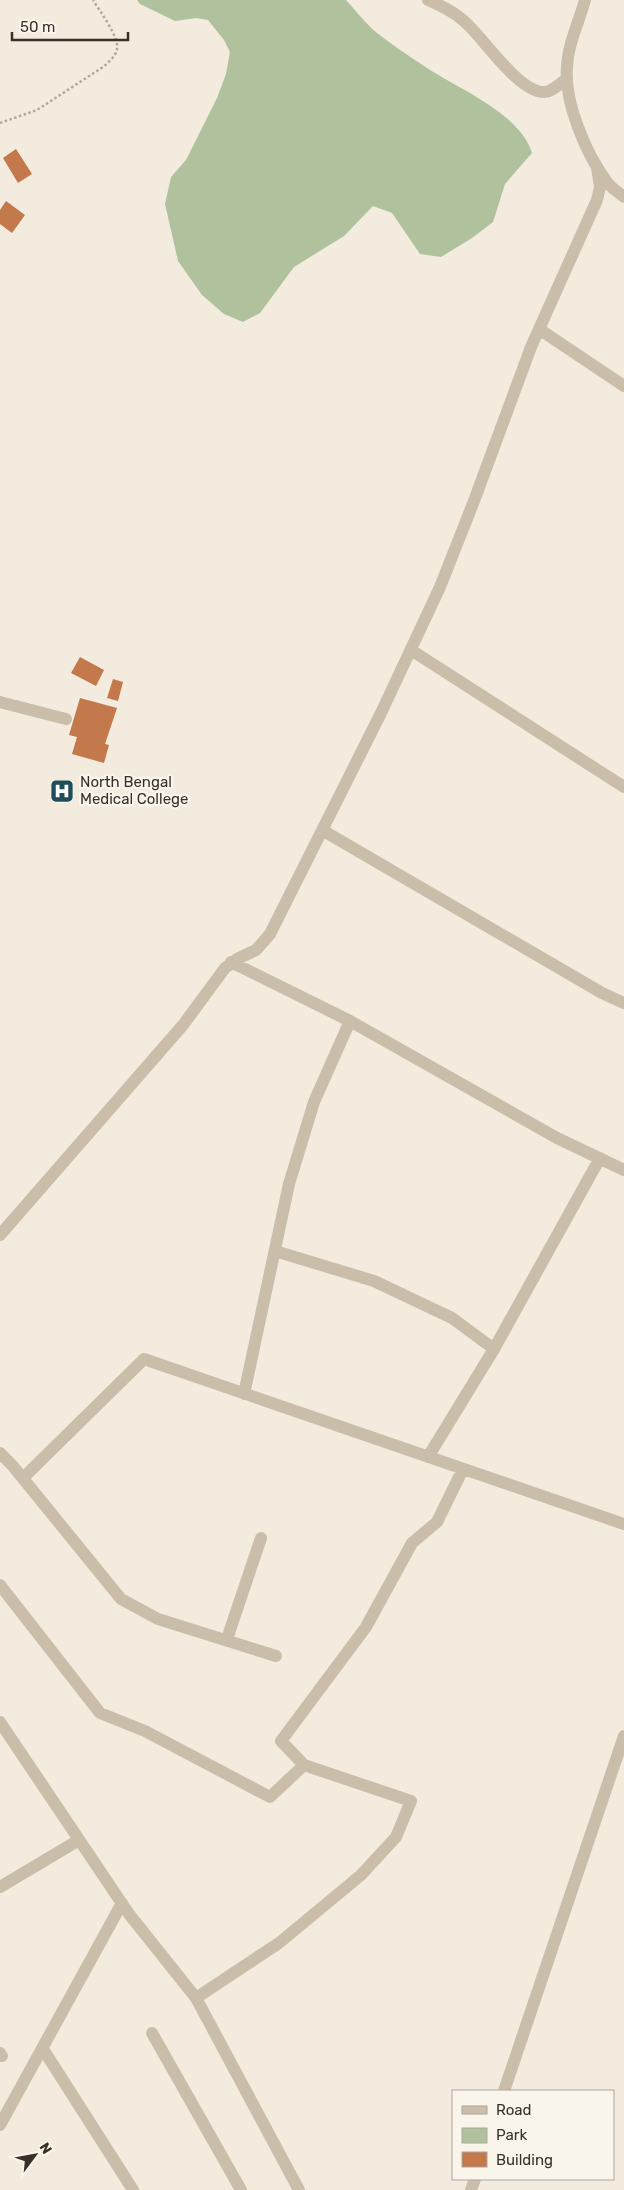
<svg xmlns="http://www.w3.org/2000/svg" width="624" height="2190" font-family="Rubik,sans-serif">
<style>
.green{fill:#b0c19e}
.building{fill:#c3794b}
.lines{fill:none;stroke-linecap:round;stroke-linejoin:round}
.path{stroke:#b6a894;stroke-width:2.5;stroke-dasharray:2.5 2.5;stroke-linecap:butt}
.minor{stroke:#cabdaa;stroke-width:12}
.labels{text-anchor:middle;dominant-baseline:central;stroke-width:4.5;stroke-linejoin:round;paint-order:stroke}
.poi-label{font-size:15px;fill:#383029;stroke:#faf5eb;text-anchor:start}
</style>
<rect width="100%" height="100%" fill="#f2ebde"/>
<path class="green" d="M137,0h209c10,11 20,24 31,33 14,11 29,21 44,31 32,23 98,47 111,89l-27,31 -12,38 -21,16 -31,19 -21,-3 -28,-41 -19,-7 -29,30 -50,31 -34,46 -17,9 -19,-8 -22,-19 -24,-34 -13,-57 6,-27 15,-17 31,-62 9,-24 4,-22 -6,-12 -16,-20 -12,-2 -21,3 -35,-17z"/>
<path class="building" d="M16,149l16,25 -14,9 -15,-25z
M6,201l19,14 -13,18 -12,-9v-14z
M80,657l24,13 -8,16 -25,-13z
M113,679l10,3 -5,19 -11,-3z
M80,698l37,10 -12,36 4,1 -5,18 -32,-9 5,-17 -8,-2z"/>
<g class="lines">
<path class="path" d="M0,123l37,-13 66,-43c6,-5 13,-11 14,-18 3,-11 -18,-39 -24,-49"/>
<path class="minor" d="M428,0c12,5 26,12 36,21 19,16 54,71 80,71 8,0 16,-9 23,-13
M585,0c-6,22 -17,44 -18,67 -3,35 19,87 40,115 4,6 11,10 17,15
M539,329l85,57
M411,650l213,137
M0,702l66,17
M322,830l280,163 22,10
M231,962l119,59 207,117 67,32
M0,1235l183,-210 42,-57 12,-9 19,-9 14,-16 111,-221 59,-126 34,-86 57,-154 66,-147 3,-13 -3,-20
M275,1251l99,30 78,37 42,31
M244,1394l45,-210 25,-82 36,-81
M0,1453l12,12 109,134 37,20 118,37
M428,1457l66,-108 106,-191
M23,1478l121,-119 480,165
M0,1585l100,128 45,18 125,66 34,-32
M227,1639l34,-101
M0,1722l129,192 67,84 103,192
M0,1887l79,-47
M196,1998l83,-55 82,-68 35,-38 15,-36 -107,-36 -23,-24 85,-114 46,-84 25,-21 26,-53
M152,2033l89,157
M43,2049l90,141
M0,2053l2,3
M504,2091l120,-355
M0,2125l122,-222
M471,2190l4,-11"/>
</g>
<defs>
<g id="hospital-square" transform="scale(1.25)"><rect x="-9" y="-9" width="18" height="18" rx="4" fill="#204d59" stroke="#faf5eb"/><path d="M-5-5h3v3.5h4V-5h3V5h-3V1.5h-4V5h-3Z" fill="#fff"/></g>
</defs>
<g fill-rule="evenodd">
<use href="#hospital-square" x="62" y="791"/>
</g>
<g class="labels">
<g class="poi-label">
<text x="80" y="782">North Bengal<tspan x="80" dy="17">Medical College</tspan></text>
</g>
</g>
<rect x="452" y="2090" width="162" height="90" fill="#faf5eb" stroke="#aca69d"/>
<rect x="462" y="2106" width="25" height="8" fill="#cabdaa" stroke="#aca69d"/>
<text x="496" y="2115" font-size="15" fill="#383029">Road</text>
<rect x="462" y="2128" width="25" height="15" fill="#b0c19e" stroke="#aca69d"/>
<text x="496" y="2140" font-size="15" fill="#383029">Park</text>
<rect x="462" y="2152" width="25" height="15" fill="#c3794b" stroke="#aca69d"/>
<text x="496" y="2165" font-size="15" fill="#383029">Building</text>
<g transform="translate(35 2155) rotate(58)" stroke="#faf5eb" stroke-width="4" paint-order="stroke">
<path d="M0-4L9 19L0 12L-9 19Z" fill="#383029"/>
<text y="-8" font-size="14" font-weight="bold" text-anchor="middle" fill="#383029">N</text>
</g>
<path d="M12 32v8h116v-8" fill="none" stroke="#383029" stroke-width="2.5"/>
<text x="20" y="32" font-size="15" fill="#383029" stroke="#faf5eb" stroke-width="4" paint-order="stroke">50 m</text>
</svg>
